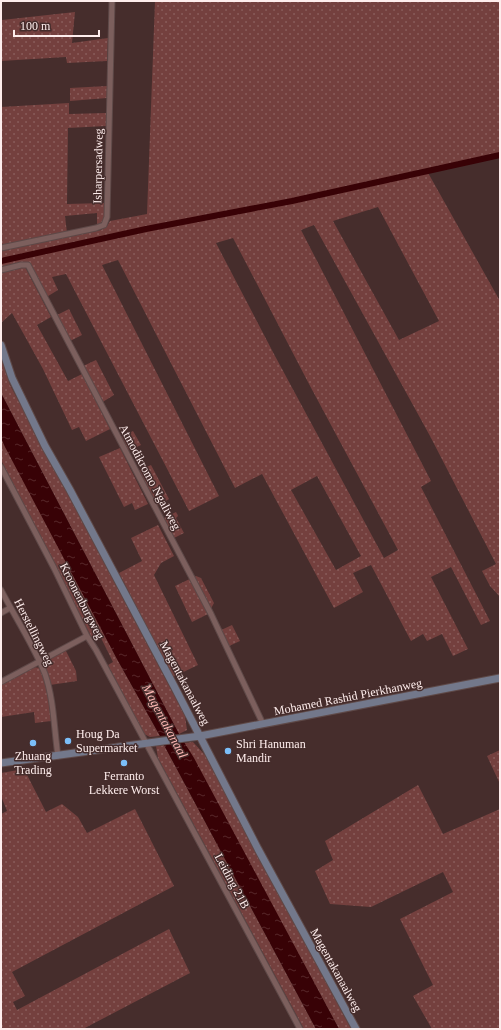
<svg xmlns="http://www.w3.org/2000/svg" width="501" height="1030" font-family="'Times New Roman',serif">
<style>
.grass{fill:url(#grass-dots);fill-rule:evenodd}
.water{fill:url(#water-ripples)}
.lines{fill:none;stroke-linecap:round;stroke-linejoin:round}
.canal{stroke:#380206;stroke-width:6}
.street-casing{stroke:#5e4948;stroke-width:7}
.secondary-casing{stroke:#5e4948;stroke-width:9}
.street{stroke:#7c5f5d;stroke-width:5}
.secondary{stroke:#73788b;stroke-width:7}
.poi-dot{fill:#7bbef8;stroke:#462d2c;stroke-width:1.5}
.labels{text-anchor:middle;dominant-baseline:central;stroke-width:3;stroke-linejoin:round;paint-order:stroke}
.street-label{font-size:12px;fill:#feedec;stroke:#462d2c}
.poi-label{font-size:12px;fill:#feedec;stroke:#462d2c;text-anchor:start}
.water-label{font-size:13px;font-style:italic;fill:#ffb9b5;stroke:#462d2c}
</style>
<defs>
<pattern id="grass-dots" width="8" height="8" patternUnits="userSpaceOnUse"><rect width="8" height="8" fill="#74403e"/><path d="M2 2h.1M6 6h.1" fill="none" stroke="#895c5a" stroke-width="1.8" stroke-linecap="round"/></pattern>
<pattern id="water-ripples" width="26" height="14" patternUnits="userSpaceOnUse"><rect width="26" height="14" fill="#380206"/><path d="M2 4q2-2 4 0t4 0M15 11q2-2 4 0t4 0" fill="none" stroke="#56272a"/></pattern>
</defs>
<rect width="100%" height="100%" fill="#462d2c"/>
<path class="grass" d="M155,1h345v154l-73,16 73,130v296l-10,-11 -8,-15 14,-7 -66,-128 -116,-211 -13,5 130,251 -10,6 69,134 -9,4 -30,-58 -20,10 37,72 -15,7 -11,-22 -15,7 -4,-7 -12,7 -40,-76 -18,8 10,19 -29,16 -72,-134 -27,14 -117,-228 -16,5 117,231 -30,15 -123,-237 -14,3 6,13 -13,8 -17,-34 -8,-1 -19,4v-16l100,-21 6,-4 3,-5 37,-7zM378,207l61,114 -40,19 -66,-119zM233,238l76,146 89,166 -14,8 -109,-202 -59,-113zM317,476l44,80 -25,14 -45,-80z
M75,12l-3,31 36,-5 -1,23 -40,2 -1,-6 -65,4 1,-41z
M107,86v12l-37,3v-13z
M69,103v11l37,-1v13l-38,2 -1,76 38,-1c0,10 2,18 -8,22v-12l-32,3 2,17 -66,13v-139z
M22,267h3l26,50 -14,8 31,56 14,-7 28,55 -24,12 -7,-14 -7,3 -29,-61 -31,-56 -11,10v-52z
M69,309l13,26 -14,7 -13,-26z
M1,354l9,31 175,331 2,14 -8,4 -178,-341z
M96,360l18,35 -13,8 -20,-36z
M133,431l8,14 -15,7 -7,-14z
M1,438l116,221 43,77 -10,1 -6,-3 -36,-69 5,-3 -13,-26 -7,4 -92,-180z
M120,448l28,56 -13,6 -3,-7 -8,4 -25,-50z
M151,465l18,34 -15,9 -18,-36z
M176,512l2,4 -2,2 8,15 -14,7 -10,-20z
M158,525l16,31 -13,7 -7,12 44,90 -25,12 -54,-104 23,-12 -11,-23z
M196,576l5,2 13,25 -6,11 -16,8 -17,-36z
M232,625l8,16 -13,6 -8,-16z
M65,649l11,22 1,10 -27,4 -6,-20 1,-3z
M34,667l6,1c8,17 9,35 11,53l-16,2 -1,-11 -33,5v-33z
M193,742l12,13 146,274h-12l-155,-286z
M164,745l152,284h-12l-146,-271 -2,-12z
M500,750v34l-13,-28z
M24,769l22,43 16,-8 16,13 9,16 48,-24 39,77 -162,86 13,24 -12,6 4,8 152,-81 21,44 -107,56h-82v-215l6,-3 -6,-15v-23z
M418,785l25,49 57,-25v220h-68l-19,-33 20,-11 -33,-66 53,-27 -10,-20 -72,35 -41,-3 -15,-33 18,-11 -8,-19z"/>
<path class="water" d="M1,393l178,341 -19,2 -43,-77 -112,-212 -4,-9z
M184,742l10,16 145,271h-23l-152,-284z"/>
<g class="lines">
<path class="canal" d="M1,261l145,-32 146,-28 208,-46"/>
<g class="street-casing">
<path id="street" d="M1,248l95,-20 8,-3 3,-8 5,-216
M1,270l20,-5h7l183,349 52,110
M1,467l53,101 33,68 9,14 204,379
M1,590c14,27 33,56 44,84 9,26 9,55 13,82
M1,613l9,-5
M1,682l86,-46"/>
</g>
<g class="secondary-casing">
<path id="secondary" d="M1,345l11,33 33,68 25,44 104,196 84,163 98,180
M1,763l199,-27 300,-58"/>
</g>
<use href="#street" class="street"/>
<use href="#secondary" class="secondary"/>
</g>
<g class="poi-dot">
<circle cx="68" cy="741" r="4"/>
<circle cx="33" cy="743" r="4"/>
<circle cx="228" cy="751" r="4"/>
<circle cx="124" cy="763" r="4"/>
</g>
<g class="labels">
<g class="street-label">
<text transform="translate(98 166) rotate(-89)">Isharpersadweg</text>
<text transform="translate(150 477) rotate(62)">Atmodikromo Ngaliweg</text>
<text transform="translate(82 601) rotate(63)">Kroonenburgweg</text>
<text transform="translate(34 632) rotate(63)">Herstellingweg</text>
<text transform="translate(185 683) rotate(62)">Magentakanaalweg</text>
<text transform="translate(348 697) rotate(-11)">Mohamed Rashid Pierkhanweg</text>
<text transform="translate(232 881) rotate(62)">Leiding 21B</text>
<text transform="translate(336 970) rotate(61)">Magentakanaalweg</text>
</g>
<g class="poi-label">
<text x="76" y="734">Houg Da<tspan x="76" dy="14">Supermarket</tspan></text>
<text x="236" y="744">Shri Hanuman<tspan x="236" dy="14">Mandir</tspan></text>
<text x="33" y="756" text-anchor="middle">Zhuang<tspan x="33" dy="14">Trading</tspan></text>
<text x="124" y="776" text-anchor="middle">Ferranto<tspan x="124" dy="14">Lekkere Worst</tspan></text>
</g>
<g class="water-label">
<text transform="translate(165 721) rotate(62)">Magentakanaal</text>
</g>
</g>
<rect width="501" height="1030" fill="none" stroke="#feedec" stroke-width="4"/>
<path d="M14 30v6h85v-6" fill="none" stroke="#feedec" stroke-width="2"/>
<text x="20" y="30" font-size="12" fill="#feedec" stroke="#462d2c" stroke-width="3" paint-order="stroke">100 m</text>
</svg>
